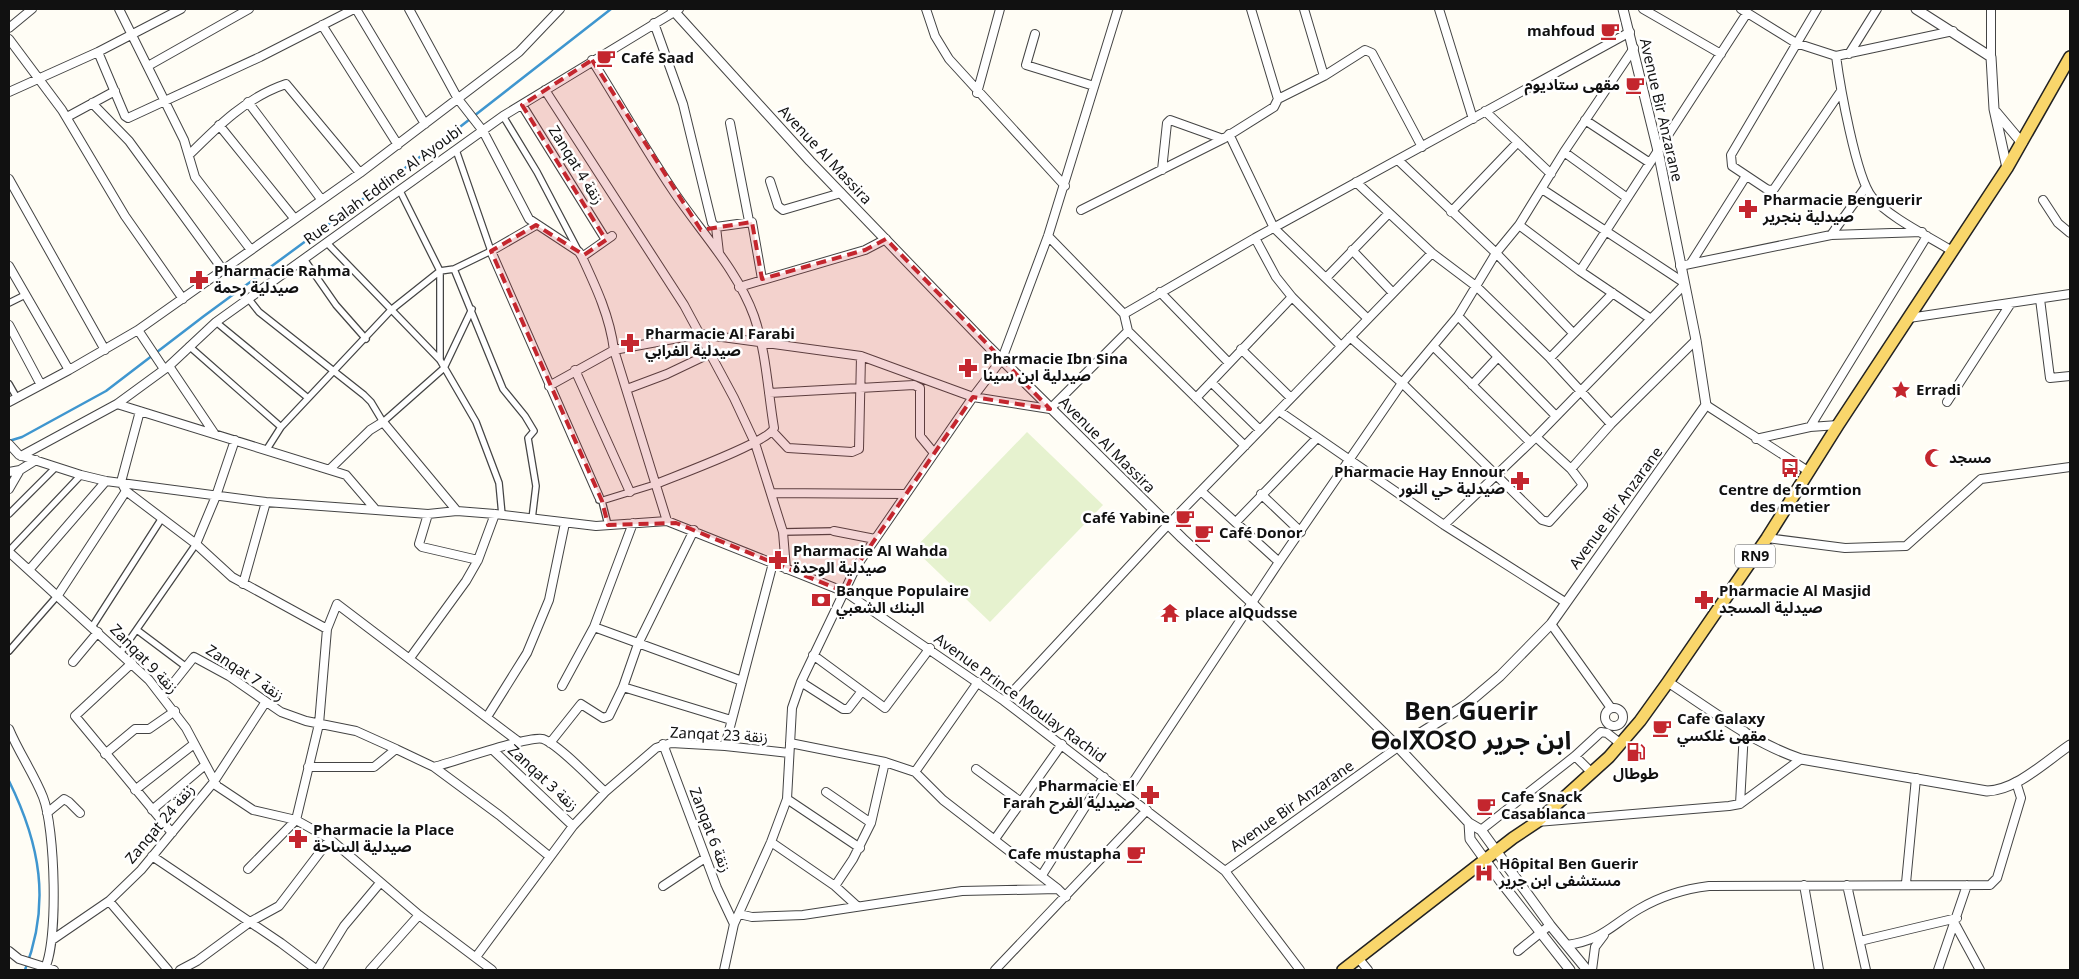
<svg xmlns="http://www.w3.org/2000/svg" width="2079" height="979" font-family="Georgia,'Noto Sans Arabic','Noto Sans Tifinagh',serif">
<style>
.pitch{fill:#e6f2cf}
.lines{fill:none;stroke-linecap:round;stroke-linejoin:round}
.stream{stroke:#3f96cf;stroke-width:2.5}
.pedestrian-casing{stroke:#444;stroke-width:8}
.minor-casing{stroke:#444;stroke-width:10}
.tertiary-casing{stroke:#444;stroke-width:11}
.primary-casing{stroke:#222;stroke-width:14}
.pedestrian{stroke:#fff;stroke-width:5.5}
.minor{stroke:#fff;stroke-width:8}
.tertiary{stroke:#fff;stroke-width:9}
.primary{stroke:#f9d66b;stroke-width:11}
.marked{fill:#c4262e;fill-opacity:0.2;stroke:#c4262e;stroke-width:4;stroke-dasharray:10 6;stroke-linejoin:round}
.labels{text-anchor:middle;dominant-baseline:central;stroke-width:5;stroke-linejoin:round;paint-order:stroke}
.shield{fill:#fff;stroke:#585858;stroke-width:1}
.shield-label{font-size:14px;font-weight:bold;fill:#111}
.poi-label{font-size:15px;font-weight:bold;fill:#111;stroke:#fff;text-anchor:start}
.street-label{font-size:15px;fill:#111;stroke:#fff}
.town-label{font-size:25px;font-weight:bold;fill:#111;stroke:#fff}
</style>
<rect width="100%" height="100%" fill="#fffdf5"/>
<path class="pitch" d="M1027,432l76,73 -113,117 -76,-73z"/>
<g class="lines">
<path class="stream" d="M9,441l13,-4 84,-46 98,-75 243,-179 164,-128
M9,781c31,63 42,122 16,189"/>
<g class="pedestrian-casing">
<path id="pedestrian" d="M503,116l34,56 42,80
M400,191l40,80v89
M327,243l113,117 36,62 23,61 3,32
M304,259l32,46 30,34
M454,269l49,120 22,27 9,15 -6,7 8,48 -4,33
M248,298l11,14 105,83 7,7 12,20 61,-54 28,-59
M9,303l16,-8
M216,322l92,76
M189,346l92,81
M9,384l8,14
M267,449l14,-22 110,-117 49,-39 14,-2 37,-18 -35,-101
M599,497v3h5l52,-16
M602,501l6,24
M9,514l47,-47
M783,532l51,-1
M9,551l72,-76
M92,627l70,-109
M137,630l48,36
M9,651l49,-56
M121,652l75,-108"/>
</g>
<g class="minor-casing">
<path id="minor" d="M119,9l65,131 11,37 56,73
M356,9l69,115
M409,9l49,90 25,32 46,88 50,33 3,5c14,30 28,60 32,93l53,171
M926,9l9,27 14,23 116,127
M1251,9l27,90
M1304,9l20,67
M1439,9l34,110
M1643,9l78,45
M1741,9l55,34 40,13 117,-25
M1817,9l-86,146 1,11 36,24 6,-1 67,-98
M654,23l29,81 29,119 4,4 36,-5 10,57
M322,25l76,120
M9,28l23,-19
M1035,34l-9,31 68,21
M9,39l53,71 63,106 58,83
M98,52l27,64 3,2 132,-61 94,-48
M1849,54l28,-45
M1836,56c4,30 20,121 36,141 18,21 56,39 80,54
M1991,57v-48
M592,60c27,43 52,87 80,129 27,41 65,80 82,127 12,35 14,76 20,112 -5,14 -99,48 -118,56
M148,66l101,-57
M545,90l139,215 50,93 21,45 28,89 3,37
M9,92l89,-40 83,-43
M977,93l23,-84
M248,102l73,97
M92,103l37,38 94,129
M522,105l84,135
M1485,111l66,63
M67,117l48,-26
M1585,120l65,43
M730,123l19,98
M219,125l75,93
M1229,134l45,94 94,91
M1564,152l62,45
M189,155c29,-29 58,-58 97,-71l74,89
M1398,160l98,93 77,80
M1162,170l5,-47 3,-3 53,19
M9,179l96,171
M770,181l8,25 5,4 58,-17
M1356,182l76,71 45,34 73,71 61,66
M1542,189l141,93
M2043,200l15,23 12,10
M1081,210l142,-71 51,-32 4,-8 46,-23 41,-26 7,3 50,94
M1451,212l66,-69
M536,225l-45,26 108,246
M1519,225l61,46 71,48
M716,227l3,26
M1831,235l34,-47
M1048,236l76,78 4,17 117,115
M1255,238l21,39 16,20 49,49
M1352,250l41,43
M582,257l30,-21
M1691,263l55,-87
M9,266l60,104
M1680,266l151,-31 91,-3
M1580,271l167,-258
M1326,278l63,-65
M739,287l126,-37 21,-11
M1160,292l69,71
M2040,299l10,79 20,-2
M1124,314l131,-76 375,-206
M1458,316l97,99
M1909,318l161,-24
M9,325l32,60
M138,330l26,39
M1350,337l52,46 140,137 7,2 34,-37 -12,-16 -35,-32
M1433,346l97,96
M1241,349l50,49
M1550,358l63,-65
M169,366l45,67
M575,370l55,122
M1211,382l49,48
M1472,385l26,-28
M549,386l65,-36 86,-16 161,22 112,41 77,12 78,-78
M627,389l40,-15 44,-21
M769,393l145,-8 6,3v48l14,17
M1196,398l96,-101
M9,402l60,-32 69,-40 222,-157 159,-121 41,-43
M1947,402l64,-99
M117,404l229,71 30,35 52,4 29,-3 38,3 101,12 71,-5 178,71 159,109 221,170 75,99
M1706,405l102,66
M140,411l-19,71 5,9 70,53 36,33 95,52
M1279,411l165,114 121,77
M1810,427l117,-191
M773,432l15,16 64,4 7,-3 2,-93
M1756,439l54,-12 28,-2
M9,444l10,11 62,20 25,6 160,21 110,8
M21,456l96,-52 52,-38 47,-44 287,-206 176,-107
M330,469l40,-39 13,-8 74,89
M1571,469l40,-45 85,-84
M9,472l11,-2 16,-10
M9,489l11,-19
M1201,491l78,71
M771,493l134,1
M1261,494l40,38
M428,514l-9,30 3,3 56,13
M1236,522l81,-84
M1444,525l92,-88 148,-152
M834,531l41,8
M1767,538l78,10 61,-2 75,-67 89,-12
M196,544l20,-48 19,-56
M9,552l140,128 37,48 31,58 36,24 43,10 34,19 89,76 73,55
M29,570l77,-89
M243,584l23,-82
M58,595l68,-104
M1551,624l60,84
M594,627l148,54
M813,655l72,53 45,-60
M410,658l56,-77 12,-21 17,-46
M73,662l25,-30
M132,663l-57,53 97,117
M801,682l42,27h5l14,-18
M562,686l32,-59 39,-104
M623,687l108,33
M163,696l31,-39 35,19 52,36 25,9 50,10 40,18
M1004,701l159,-171 269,-277
M1605 717a9 9 0 1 1 18 0a9 9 0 1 1-18 0Z
M487,717l40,-64 22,-53 16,-77
M9,729c10,24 25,45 34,68 12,30 16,146 1,173
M550,743l31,-39 22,14 6,-2 14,-29 15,-43 56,-114
M790,743l95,19 30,10 28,28 115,89
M663,744l54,144 17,36
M725,746l48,-183
M493,750l80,76
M105,754l30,-25h14l26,-18
M1575,756l17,17
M308,767h66l22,-18 38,18c19,-5 97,-32 109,-28 15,5 49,41 62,53
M434,767l65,48 50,41
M976,769l45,33
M915,772l63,-90
M135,790l59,-46
M826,792l45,31
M1126,793l153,-231 123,-179 56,-67 38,-63 23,-28 45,-73 70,-104
M787,799l73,49
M1740,804l4,-73
M152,810l52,-44
M47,813l17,-14 5,3 11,11
M1537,822l192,-16 11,-2 61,-45
M1481,830l94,-74 26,-24 6,1 14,11
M995,839l67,-95
M771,842l64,44 22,20
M152,856l129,87 36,27
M248,869l48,-49 23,-96 8,-95 10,-25 182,138
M1225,871l173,-124
M1042,875l62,-98
M1906,883l10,-105
M1804,885l15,85
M1847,885l19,85
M663,886l42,-28
M835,886l18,-27 18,-36 14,-61
M109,901l59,69
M739,914l13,3 51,-2 159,-24 96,-2 8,8
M1955,924l25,46
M52,940l57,-39 32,-31 72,-87 52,-80
M1860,941l97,-23
M1567,945c36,-5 43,-19 72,-36 22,-13 45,-20 70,-23l281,-1 7,-7 24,-80 -5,-16
M9,951l10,8 35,11
M1518,951l32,-26
M476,957l97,-131 32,-34 51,-44 15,-5 54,3 64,7
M1359,959l9,11
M180,970l17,-9 53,-39 29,-16 51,-67
M317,970l27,-44 36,-43
M370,970l49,-55
M724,970l10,-46 37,-82 16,-43 5,-91 9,-26 55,-115 117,-170 29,-38 46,-123 70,-227
M995,970l152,-160
M1592,970l3,-23 9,-12
M1938,970l29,-85"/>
</g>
<g class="tertiary-casing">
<path id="tertiary" d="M672,9l138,152 179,186 193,191 70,65 146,144 71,76 12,7 69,95 37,45
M1916,9l75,48 3,52 13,59
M1996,112l26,31
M1668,682c43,28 85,61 133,77l186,32c30,-1 59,-30 83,-46
M1398,747l69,-43 33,-28 51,-52 155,-219 -10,-65 -38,-189 -35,-142
M1469,823l1,16 31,43 69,88"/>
</g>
<g class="primary-casing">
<path id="primary" d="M1343,970l170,-132 24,-16 72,-65 31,-36 28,-39 99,-144 71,-113 169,-257 63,-111"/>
</g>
<use href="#pedestrian" class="pedestrian"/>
<use href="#minor" class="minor"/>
<use href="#tertiary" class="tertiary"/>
<use href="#primary" class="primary"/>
</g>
<path class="marked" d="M592,60l109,170 51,-8 10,57 103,-29 21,-11 164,170 -77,-12 -117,170 -11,25 -169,-69 -68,2 -6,-24 -111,-250 45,-26 48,30 22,-15 -84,-135z"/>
<defs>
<g id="cafe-bare" transform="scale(1.5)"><path d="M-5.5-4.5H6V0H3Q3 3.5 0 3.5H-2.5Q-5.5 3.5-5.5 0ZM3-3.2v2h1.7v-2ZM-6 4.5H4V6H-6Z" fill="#c4262e" stroke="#fff" stroke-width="2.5" paint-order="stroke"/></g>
<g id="pharmacy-bare" transform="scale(1.5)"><path d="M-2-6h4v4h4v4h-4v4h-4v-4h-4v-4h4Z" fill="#c4262e" stroke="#fff" stroke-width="2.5" paint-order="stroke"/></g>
<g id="sight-bare" transform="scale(1.5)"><path d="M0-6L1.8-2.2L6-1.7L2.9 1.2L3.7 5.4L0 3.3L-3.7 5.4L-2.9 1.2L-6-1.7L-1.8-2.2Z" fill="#c4262e" stroke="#fff" stroke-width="2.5" paint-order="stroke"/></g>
<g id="mosque-bare" transform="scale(1.5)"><path d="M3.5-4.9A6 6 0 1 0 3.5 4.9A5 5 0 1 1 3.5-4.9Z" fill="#c4262e" stroke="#fff" stroke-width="2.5" paint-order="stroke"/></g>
<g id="bus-bare" transform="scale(1.5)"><path d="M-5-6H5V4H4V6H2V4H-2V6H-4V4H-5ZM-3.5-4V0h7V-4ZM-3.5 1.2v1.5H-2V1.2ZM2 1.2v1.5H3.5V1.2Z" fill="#c4262e" stroke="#fff" stroke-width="2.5" paint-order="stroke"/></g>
<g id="bank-bare" transform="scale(1.5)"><path d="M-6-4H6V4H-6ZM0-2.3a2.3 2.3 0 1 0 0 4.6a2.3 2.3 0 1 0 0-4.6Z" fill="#c4262e" stroke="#fff" stroke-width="2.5" paint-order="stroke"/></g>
<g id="temple-bare" transform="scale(1.5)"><path d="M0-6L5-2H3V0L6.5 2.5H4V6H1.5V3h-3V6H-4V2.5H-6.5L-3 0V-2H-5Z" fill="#c4262e" stroke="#fff" stroke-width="2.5" paint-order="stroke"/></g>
<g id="fuel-bare" transform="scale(1.5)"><path d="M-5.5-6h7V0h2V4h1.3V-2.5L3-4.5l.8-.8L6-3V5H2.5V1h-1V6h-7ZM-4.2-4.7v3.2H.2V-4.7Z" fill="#c4262e" stroke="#fff" stroke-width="2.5" paint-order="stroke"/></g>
<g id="hospital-bare" transform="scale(1.5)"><path d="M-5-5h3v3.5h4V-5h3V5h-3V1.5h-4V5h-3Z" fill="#c4262e" stroke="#fff" stroke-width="2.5" paint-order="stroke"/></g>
</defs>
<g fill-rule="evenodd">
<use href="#cafe-bare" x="1610" y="31"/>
<use href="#cafe-bare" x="606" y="58"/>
<use href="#cafe-bare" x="1635" y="85"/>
<use href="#pharmacy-bare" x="1748" y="209"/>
<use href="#pharmacy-bare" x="199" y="280"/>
<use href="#pharmacy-bare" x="630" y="343"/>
<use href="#pharmacy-bare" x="968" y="368"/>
<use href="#sight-bare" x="1901" y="390"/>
<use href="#mosque-bare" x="1934" y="458"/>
<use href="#bus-bare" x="1790" y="468"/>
<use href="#pharmacy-bare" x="1520" y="481"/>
<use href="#cafe-bare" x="1185" y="518"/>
<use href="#cafe-bare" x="1204" y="533"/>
<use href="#pharmacy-bare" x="778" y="560"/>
<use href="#bank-bare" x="821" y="600"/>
<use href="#pharmacy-bare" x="1704" y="600"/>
<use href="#temple-bare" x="1170" y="613"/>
<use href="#cafe-bare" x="1662" y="728"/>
<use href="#fuel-bare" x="1636" y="752"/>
<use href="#pharmacy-bare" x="1150" y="795"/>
<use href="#cafe-bare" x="1486" y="806"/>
<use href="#pharmacy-bare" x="298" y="839"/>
<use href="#cafe-bare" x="1136" y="854"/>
<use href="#hospital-bare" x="1484" y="873"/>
</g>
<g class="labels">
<rect class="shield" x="1735" y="544.5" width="40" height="23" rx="4"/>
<g class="shield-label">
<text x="1755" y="556">RN9</text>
</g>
<g class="poi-label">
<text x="1595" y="31" text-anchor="end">mahfoud</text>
<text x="621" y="58">Café Saad</text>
<text x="1620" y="85" text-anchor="end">مقهى ستاديوم</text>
<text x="1763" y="200">Pharmacie Benguerir<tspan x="1763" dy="17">صيدلية بنجرير</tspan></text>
<text x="214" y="271">Pharmacie Rahma<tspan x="214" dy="17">صيدلية رحمة</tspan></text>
<text x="645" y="334">Pharmacie Al Farabi<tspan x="645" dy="17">صيدلية الفرابي</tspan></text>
<text x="983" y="359">Pharmacie Ibn Sina<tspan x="983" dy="17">صيدلية ابن سينا</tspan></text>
<text x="1916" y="390">Erradi</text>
<text x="1949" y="458">مسجد</text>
<text x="1505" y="472" text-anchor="end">Pharmacie Hay Ennour<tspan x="1505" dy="17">صيدلية حي النور</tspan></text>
<text x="1790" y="490" text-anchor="middle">Centre de formtion<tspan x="1790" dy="17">des metier</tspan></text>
<text x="1170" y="518" text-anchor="end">Café Yabine</text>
<text x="1219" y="533">Café Donor</text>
<text x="793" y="551">Pharmacie Al Wahda<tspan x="793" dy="17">صيدلية الوحدة</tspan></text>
<text x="836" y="591">Banque Populaire<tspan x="836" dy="17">البنك الشعبي</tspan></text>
<text x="1719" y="591">Pharmacie Al Masjid<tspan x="1719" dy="17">صيدلية المسجد</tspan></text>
<text x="1185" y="613">place alQudsse</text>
<text x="1677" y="719">Cafe Galaxy<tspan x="1677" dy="17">مقهى غلكسي</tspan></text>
<text x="1636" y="774" text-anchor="middle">طوطال</text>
<text x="1135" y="786" text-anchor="end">Pharmacie El<tspan x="1135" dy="17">Farah صيدلية الفرح</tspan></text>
<text x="1501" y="797">Cafe Snack<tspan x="1501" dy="17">Casablanca</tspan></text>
<text x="313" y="830">Pharmacie la Place<tspan x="313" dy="17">صيدلية الساحة</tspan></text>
<text x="1121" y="854" text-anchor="end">Cafe mustapha</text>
<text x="1499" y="864">Hôpital Ben Guerir<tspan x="1499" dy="17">مستشفى ابن جرير</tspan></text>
</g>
<g class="street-label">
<text transform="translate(1661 110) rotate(77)">Avenue Bir Anzarane</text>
<text transform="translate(825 155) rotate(47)">Avenue Al Massira</text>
<text transform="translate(576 165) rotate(58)">Zanqat 4 زنقة</text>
<text transform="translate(383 185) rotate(-36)">Rue Salah Eddine Al Ayoubi</text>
<text transform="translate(1107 445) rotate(45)">Avenue Al Massira</text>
<text transform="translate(1616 508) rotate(-54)">Avenue Bir Anzarane</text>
<text transform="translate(144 659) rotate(46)">Zanqat 9 زنقة</text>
<text transform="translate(245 673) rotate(33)">Zanqat 7 زنقة</text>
<text transform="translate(1020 698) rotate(36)">Avenue Prince Moulay Rachid</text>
<text transform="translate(719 735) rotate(3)">Zanqat 23 زنقة</text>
<text transform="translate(543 778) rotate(43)">Zanqat 3 زنقة</text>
<text transform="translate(1292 806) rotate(-35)">Avenue Bir Anzarane</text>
<text transform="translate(160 824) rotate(-50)">Zanqat 24 زنقة</text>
<text transform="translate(710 830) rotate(69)">Zanqat 6 زنقة</text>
</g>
<g class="town-label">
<text x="1471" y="712">Ben Guerir<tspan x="1471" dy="29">ⴱⴰⵏⴳⵔⵉⵔ ابن جرير</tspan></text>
</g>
</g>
<rect width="2079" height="979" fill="none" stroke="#111111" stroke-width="20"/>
</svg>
